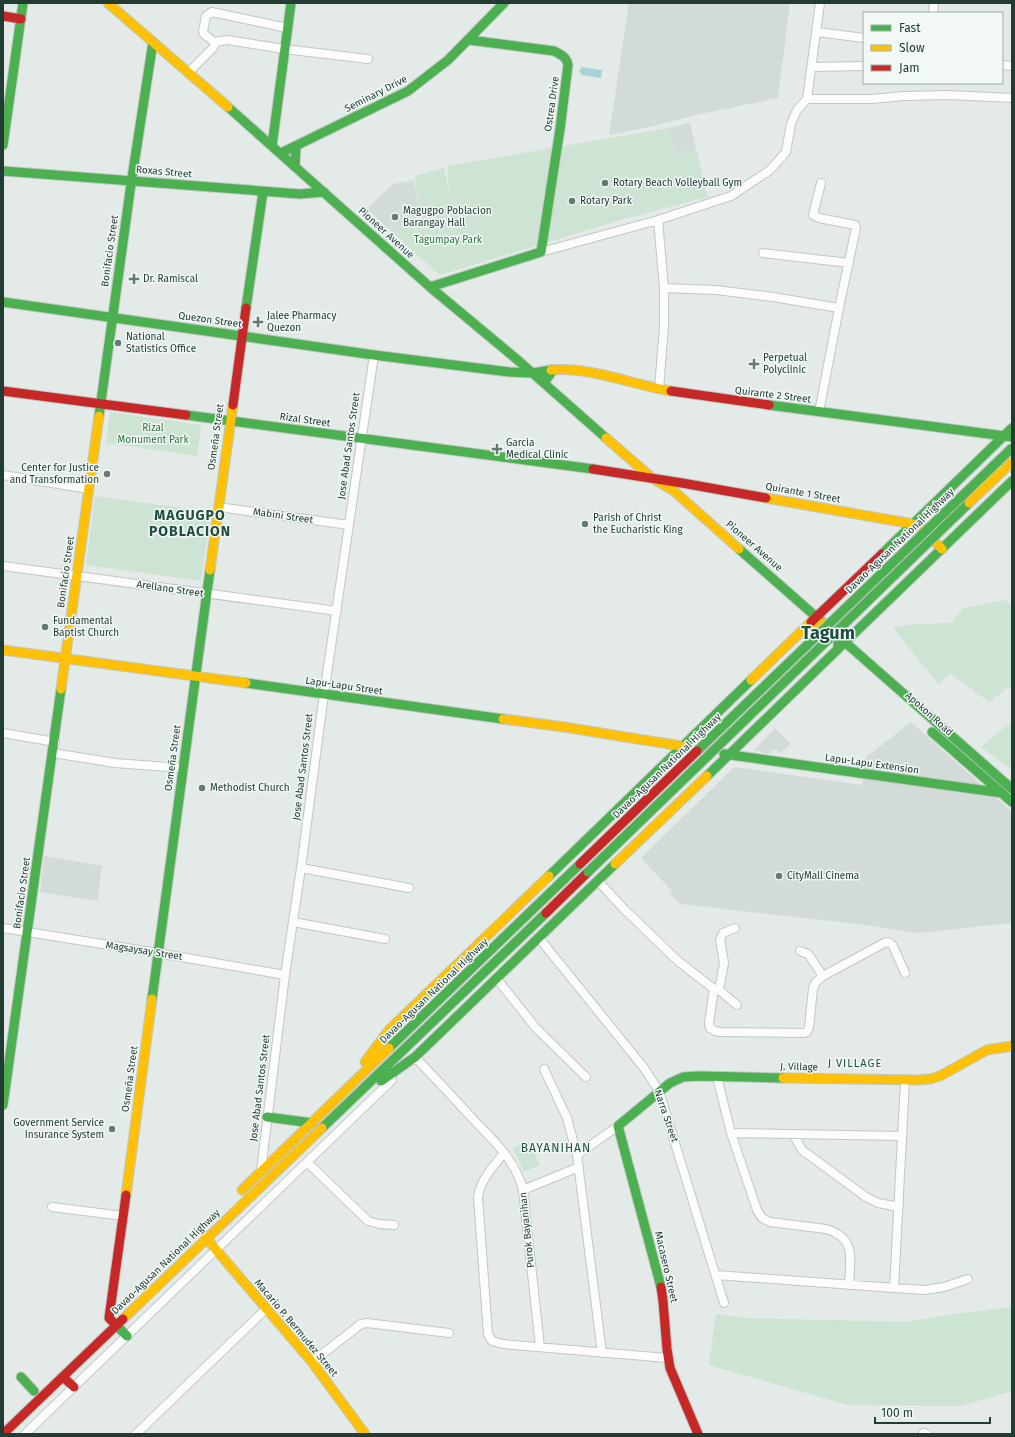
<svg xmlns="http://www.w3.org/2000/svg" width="1015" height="1437" font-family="'Fira Sans',sans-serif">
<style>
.built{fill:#d2dbd7}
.green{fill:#cde3d3}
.water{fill:#a5d3d7}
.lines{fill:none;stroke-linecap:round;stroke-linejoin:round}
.street-casing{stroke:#c1c7c4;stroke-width:10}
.fast-casing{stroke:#bfc7c4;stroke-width:11}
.slow-casing{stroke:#bfc7c4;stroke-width:11}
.jam-casing{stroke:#bfc7c4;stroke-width:11}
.street{stroke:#fbfcfb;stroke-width:8}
.fast{stroke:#4caf50;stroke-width:9}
.slow{stroke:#ffc107;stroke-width:9}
.jam{stroke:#c62828;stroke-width:9}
.fast-bridge-casing{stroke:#bdc6c2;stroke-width:11;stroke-linecap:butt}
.slow-bridge-casing{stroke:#bdc6c2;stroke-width:11;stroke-linecap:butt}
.jam-bridge-casing{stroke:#bdc6c2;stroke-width:11;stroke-linecap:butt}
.fast-bridge{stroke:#4caf50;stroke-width:9}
.slow-bridge{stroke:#ffc107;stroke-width:9}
.jam-bridge{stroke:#c62828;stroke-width:9}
.poi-dot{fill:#667973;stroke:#f2f8f5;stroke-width:1.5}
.labels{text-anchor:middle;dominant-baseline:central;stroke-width:3;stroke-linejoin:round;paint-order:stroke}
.street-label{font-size:10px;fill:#223c34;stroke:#f2f8f5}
.poi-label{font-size:10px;fill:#223c34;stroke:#f2f8f5;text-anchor:start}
.park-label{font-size:10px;fill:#2d7344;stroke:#f2f8f5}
.neighbourhood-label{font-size:11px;letter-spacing:1px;fill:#1e4e40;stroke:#f2f8f5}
.quarter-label{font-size:12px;letter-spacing:1px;fill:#1e4e40;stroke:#f2f8f5}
.district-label{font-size:14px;font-weight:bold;letter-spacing:1px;fill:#1e4e40;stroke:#f2f8f5}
.town-label{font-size:18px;font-weight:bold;fill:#1e4e40;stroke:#f2f8f5}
</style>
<rect width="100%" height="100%" fill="#e4eae7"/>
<path class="built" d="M629,3h161l-12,95 -82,17 -42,11 -45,9z
M690,123l6,26 -21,4 -6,-25z
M414,180l5,30 -25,24 -27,-25 26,-25z
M911,722l101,90v111l-94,10 -60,-9 -178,-20 -10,-11 2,-2 -31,-33 93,-91 129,18 -4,-22z
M775,728l16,16 -11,9 -5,-4 -7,5 -14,-4z
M44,856l58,10 -5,35 -57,-9z"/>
<path class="green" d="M669,128l6,25 21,-4 12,48 -91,24 -177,54 -46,-41 25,-24 -4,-34 29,-8 6,29 -3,-31z
M110,412l91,13 -4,31 -91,-13z
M95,496l116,16 -10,69 -115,-16z
M1006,600l6,6v84l-3,-3 -20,15 -39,-29 -11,12 -46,-57 21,-4 38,-1 11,-15z
M1012,721v43l-3,4 -28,-21z
M529,1141l11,24 -16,7 -11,-24z
M1012,1307v84l-51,15 -113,-1 -139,-40 7,-51 31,4 160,4 48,-8z"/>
<path class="water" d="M582,67l20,3 -1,8 -19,-3 -3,-4z"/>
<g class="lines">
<g class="street-casing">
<path id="street" d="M933,13l1,-10
M287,28l-75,-16 -6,4 -3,15 1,3 10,8 14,-2 56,9 84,10
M817,32l47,6
M1002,65l10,1
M812,67l52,-1
M189,72l24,-24 2,-4 -1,-2
M807,99l13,-96
M658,220l6,68v38l-5,63
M541,252l117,-32 73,-24 39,-26 16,-18 5,-28 6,-14 10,-11h65l32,-3 45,-1 63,3
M763,253l86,10
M664,288l52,2 57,7 66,11
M819,412l20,-104 17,-80 -1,-3 -36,-7 -6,-3 8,-32
M3,475l86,14
M218,507l131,18
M3,566l334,45
M3,733l52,9
M53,753l62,10 67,5
M301,868l108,20
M598,881l26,28 54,52 36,28
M293,922l92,17
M3,928l155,25 127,22
M539,938l105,130 15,23 65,212
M800,951l8,3 15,22
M497,979l39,49 50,49
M719,990l5,-27 -4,-23 3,-7 12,-5
M737,1005l-18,-15 -5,-1 -5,34 1,5 5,3 5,1 84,1 3,-1 2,-4 4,-40 3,-6 7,-6 63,-34 4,1 3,3 12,27
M413,1060l2,-3c19,20 37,39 55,59 21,22 46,44 53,74l17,157
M544,1069l23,49 10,37 25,198
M717,1077l14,56 26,77 5,8 8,4 56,7c31,9 24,30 23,56
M731,1133l170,3
M793,1134l9,16 64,47 12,6 21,4
M504,1153c-11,14 -23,26 -26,44l10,137 4,7 11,3 164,14
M577,1155l41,-29
M307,1162l61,59 11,3 15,1
M261,1171l24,-196 16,-107 23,-174 50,-339
M523,1190l56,-23
M52,1207l71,9
M716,1275l178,13 31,2 19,-3 24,-8
M894,1288l11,-207
M312,1362l49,-38 6,-1 82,10
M923,1433l4,1
M25,1434l367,-354
M136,1434l130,-125"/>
</g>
<g class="fast-casing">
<path id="fast" d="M228,107l202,180 90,75 86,76
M3,145l20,-142
M272,146l19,-143
M281,153l127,-62 40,-31 56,-57
M295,166l1,-20
M3,171l297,23 24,-2
M430,287l111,-35 19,-123 8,-64c-2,-9 -7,-10 -14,-14l-85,-11
M3,302l371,53 135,17 24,1 18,-3
M246,308l17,-116
M544,383l9,-13
M769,405l243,32
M186,415l407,54
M99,416l32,-232 22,-142
M739,549l273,240
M882,554l130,-126
M840,647l172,-166
M246,683l257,36
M932,732l80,70
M724,754l278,39
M707,776l131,-127v-14
M549,876l202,-196
M152,999l58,-429
M389,1048l191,-184
M381,1081l34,-24 200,-193
M3,1105l58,-416
M267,1117l45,6
M322,1128l224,-215
M661,1287l-43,-161 52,-43 13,-6 16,-1 84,2
M116,1325l11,11
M21,1377l13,14"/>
</g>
<g class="slow-casing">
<path id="slow" d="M108,3l120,104
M551,370c37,-4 83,15 120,21
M606,438l46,40 22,13 65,58
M766,498l147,26 9,5 20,20
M210,570l23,-165
M3,650l243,33
M751,680l59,-57h14
M61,689l38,-273
M503,719l61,8 123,20
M615,864l92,-88
M365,1062l24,-32 160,-154
M783,1078l135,2 12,-1 10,-3 47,-26 25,-4
M242,1190l147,-142
M126,1195l26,-196
M206,1238l106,124 53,72
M123,1319l199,-191"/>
</g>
<g class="jam-casing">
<path id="jam" d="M3,16l18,3
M3,391l183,24
M671,391l98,14
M233,405l13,-97
M593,469l89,14 84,15
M811,622l71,-68
M546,913l42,-41
M661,1287l2,14 4,48 3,19 28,66
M116,1325l-7,-7 17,-123
M63,1377l11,10
M3,1434l120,-115"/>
</g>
<use href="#street" class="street"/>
<use href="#fast" class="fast"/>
<use href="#slow" class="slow"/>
<use href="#jam" class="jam"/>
<g class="fast-bridge-casing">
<path id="fast-bridge" d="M697,751l315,-303
M588,872l381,-369"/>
</g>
<g class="slow-bridge-casing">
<path id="slow-bridge" d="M969,503l43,-41"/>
</g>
<g class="jam-bridge-casing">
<path id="jam-bridge" d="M580,864l117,-113"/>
</g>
<use href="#fast-bridge" class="fast-bridge"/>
<use href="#slow-bridge" class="slow-bridge"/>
<use href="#jam-bridge" class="jam-bridge"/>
</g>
<g class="poi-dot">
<circle cx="605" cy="183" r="4"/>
<circle cx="572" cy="201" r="4"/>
<circle cx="395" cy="217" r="4"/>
<path d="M132 273h4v4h4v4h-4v4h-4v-4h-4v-4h4z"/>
<path d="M256 316h4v4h4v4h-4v4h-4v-4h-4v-4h4z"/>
<circle cx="118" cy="343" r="4"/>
<path d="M752 358h4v4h4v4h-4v4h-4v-4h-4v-4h4z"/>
<path d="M495 443h4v4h4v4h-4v4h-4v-4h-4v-4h4z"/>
<circle cx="107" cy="474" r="4"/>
<circle cx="585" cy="524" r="4"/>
<circle cx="45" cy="627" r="4"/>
<circle cx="202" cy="788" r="4"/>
<circle cx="779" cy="876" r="4"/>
<circle cx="112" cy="1129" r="4"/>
</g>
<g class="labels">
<g class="street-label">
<text transform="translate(376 94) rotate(-27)">Seminary Drive</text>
<text transform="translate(552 104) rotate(-82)">Ostrea Drive</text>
<text transform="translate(164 172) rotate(5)">Roxas Street</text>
<text transform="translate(386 233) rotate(42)">Pioneer Avenue</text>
<text transform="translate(110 251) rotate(-82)">Bonifacio Street</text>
<text transform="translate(210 320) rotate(8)">Quezon Street</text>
<text transform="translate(773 395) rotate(7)">Quirante 2 Street</text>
<text transform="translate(305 420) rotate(8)">Rizal Street</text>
<text transform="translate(216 437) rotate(-82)">Osmeña Street</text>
<text transform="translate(349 446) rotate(-82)">Jose Abad Santos Street</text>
<text transform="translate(803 493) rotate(10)">Quirante 1 Street</text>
<text transform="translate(283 516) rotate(8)">Mabini Street</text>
<text transform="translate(900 541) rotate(-44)">Davao-Agusan National Highway</text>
<text transform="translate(754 546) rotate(41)">Pioneer Avenue</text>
<text transform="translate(66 572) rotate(-82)">Bonifacio Street</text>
<text transform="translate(170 589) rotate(8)">Arellano Street</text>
<text transform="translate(344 686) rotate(8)">Lapu-Lapu Street</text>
<text transform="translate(929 714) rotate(42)">Apokon Road</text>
<text transform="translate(173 758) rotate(-82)">Osmeña Street</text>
<text transform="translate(872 764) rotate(8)">Lapu-Lapu Extension</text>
<text transform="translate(667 766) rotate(-44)">Davao-Agusan National Highway</text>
<text transform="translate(303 767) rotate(-83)">Jose Abad Santos Street</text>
<text transform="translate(22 893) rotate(-82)">Bonifacio Street</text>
<text transform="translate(144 951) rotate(9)">Magsaysay Street</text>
<text transform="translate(434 991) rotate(-44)">Davao-Agusan National Highway</text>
<text transform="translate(799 1067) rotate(1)">J. Village</text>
<text transform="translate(130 1079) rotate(-82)">Osmeña Street</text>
<text transform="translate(260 1088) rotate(-83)">Jose Abad Santos Street</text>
<text transform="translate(666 1116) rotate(71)">Narra Street</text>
<text transform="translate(527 1230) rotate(-96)">Purok Bayanihan</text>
<text transform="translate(166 1262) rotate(-44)">Davao-Agusan National Highway</text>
<text transform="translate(666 1267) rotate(77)">Macasero Street</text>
<text transform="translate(296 1328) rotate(50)">Macario P. Bermudez Street</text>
</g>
<g class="poi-label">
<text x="613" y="183">Rotary Beach Volleyball Gym</text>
<text x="580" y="201">Rotary Park</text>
<text x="403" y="211">Magugpo Poblacion<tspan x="403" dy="12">Barangay Hall</tspan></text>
<text x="143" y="279">Dr. Ramiscal</text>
<text x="267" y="316">Jalee Pharmacy<tspan x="267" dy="12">Quezon</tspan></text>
<text x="126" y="337">National<tspan x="126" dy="12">Statistics Office</tspan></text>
<text x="763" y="358">Perpetual<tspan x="763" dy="12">Polyclinic</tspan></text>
<text x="506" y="443">Garcia<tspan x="506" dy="12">Medical Clinic</tspan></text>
<text x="99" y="468" text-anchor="end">Center for Justice<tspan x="99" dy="12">and Transformation</tspan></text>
<text x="593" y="518">Parish of Christ<tspan x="593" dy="12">the Eucharistic King</tspan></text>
<text x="53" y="621">Fundamental<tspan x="53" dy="12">Baptist Church</tspan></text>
<text x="210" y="788">Methodist Church</text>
<text x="787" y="876">CityMall Cinema</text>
<text x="104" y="1123" text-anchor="end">Government Service<tspan x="104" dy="12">Insurance System</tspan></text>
</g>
<g class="park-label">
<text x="448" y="240">Tagumpay Park</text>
<text x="153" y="428">Rizal<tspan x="153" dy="12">Monument Park</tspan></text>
</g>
<g class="neighbourhood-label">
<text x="855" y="1063">J VILLAGE</text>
</g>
<g class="quarter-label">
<text x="556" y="1148">BAYANIHAN</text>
</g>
<g class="district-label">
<text x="190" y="515">MAGUGPO<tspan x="190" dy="16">POBLACION</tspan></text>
</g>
<g class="town-label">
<text x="828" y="633">Tagum</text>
</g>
</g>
<rect width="1015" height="1437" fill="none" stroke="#223c34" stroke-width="8"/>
<rect x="863" y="12" width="140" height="72" fill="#f2f8f5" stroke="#9fada8"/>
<rect x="871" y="25" width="20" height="6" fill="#4caf50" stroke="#9fada8"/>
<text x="899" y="32" font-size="12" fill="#223c34">Fast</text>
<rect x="871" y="45" width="20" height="6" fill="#ffc107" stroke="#9fada8"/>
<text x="899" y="52" font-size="12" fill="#223c34">Slow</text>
<rect x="871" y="65" width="20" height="6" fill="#c62828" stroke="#9fada8"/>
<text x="899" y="72" font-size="12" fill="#223c34">Jam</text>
<path d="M875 1417v6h115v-6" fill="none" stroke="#223c34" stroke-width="2"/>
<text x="881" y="1417" font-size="12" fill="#223c34" stroke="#f2f8f5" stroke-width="3" paint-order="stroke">100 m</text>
</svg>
